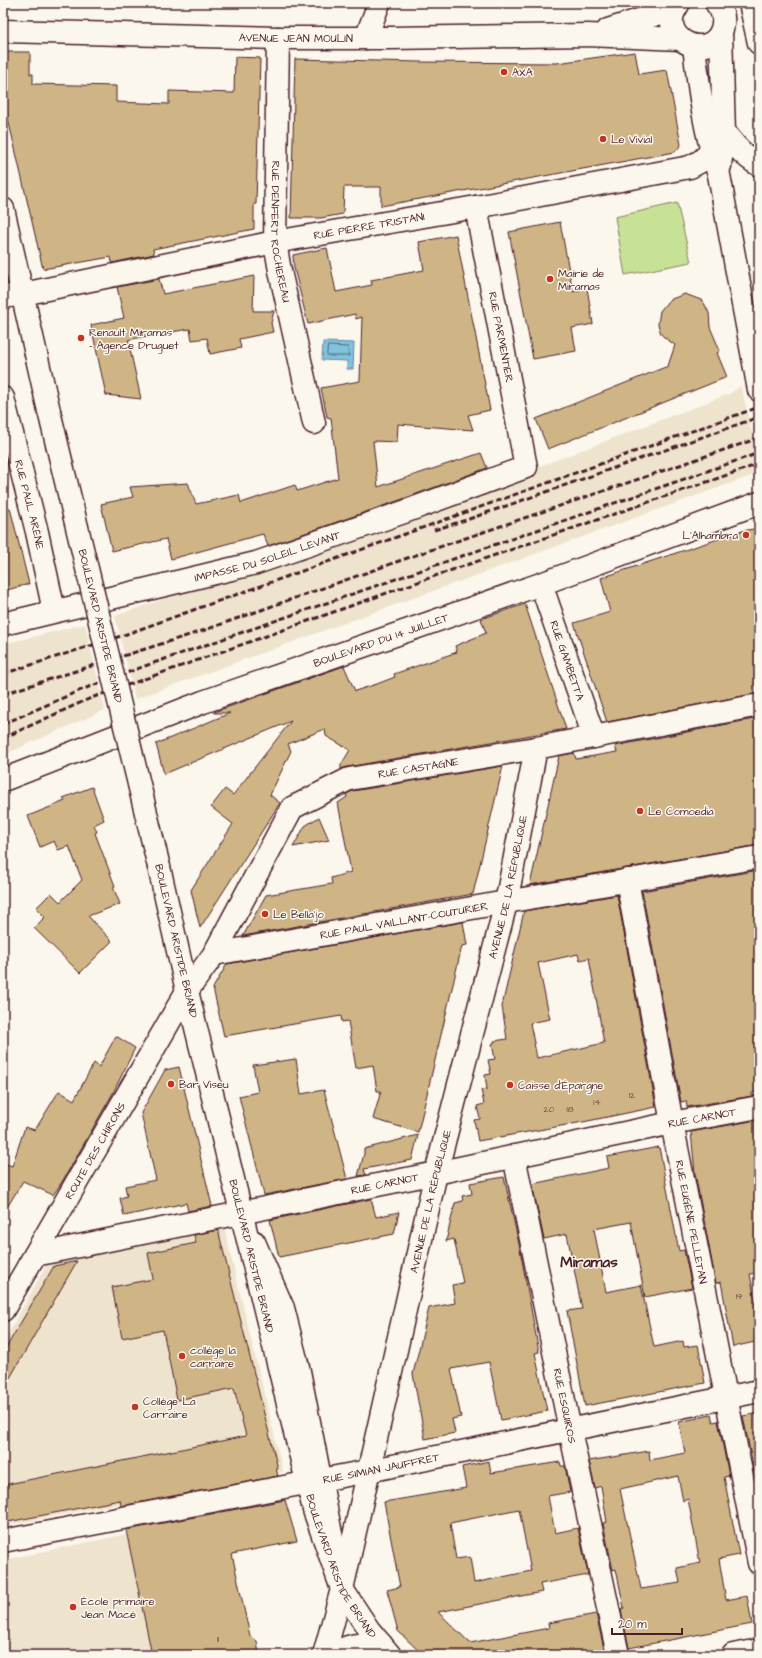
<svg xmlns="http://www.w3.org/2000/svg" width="762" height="1658" font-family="'Architects Daughter',sans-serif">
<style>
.built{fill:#eee3cd}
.green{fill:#c7e197;stroke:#888061}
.water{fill:#7fc3df;stroke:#6a8197}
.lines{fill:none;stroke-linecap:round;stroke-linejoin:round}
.shore{stroke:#5f6173;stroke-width:1}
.building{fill:#cfb586;stroke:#4a1f2b;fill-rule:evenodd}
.minor-casing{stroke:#4a1f2b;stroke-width:25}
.major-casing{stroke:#4a1f2b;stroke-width:25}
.minor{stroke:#fbf7ec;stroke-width:22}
.major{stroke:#fbf7ec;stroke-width:22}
.rail{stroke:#4a1f2b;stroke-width:3;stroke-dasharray:6 3;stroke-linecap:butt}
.major-bridge-casing{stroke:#4a1f2b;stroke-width:25;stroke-linecap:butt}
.major-bridge{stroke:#fbf7ec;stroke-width:22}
.poi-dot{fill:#c8321e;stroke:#fbf7ec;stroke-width:1.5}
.labels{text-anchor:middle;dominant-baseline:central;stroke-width:3;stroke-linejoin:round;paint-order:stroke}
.number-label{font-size:9px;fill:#6b4442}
.street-label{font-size:11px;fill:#4a1f2b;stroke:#fbf7ec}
.poi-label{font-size:11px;fill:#4a1f2b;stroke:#fbf7ec;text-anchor:start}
.district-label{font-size:15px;font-weight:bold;fill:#4a1f2b;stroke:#fbf7ec}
</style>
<rect width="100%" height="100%" fill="#fbf7ec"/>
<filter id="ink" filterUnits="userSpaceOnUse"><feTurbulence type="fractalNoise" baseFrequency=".025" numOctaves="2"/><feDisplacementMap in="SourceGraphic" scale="8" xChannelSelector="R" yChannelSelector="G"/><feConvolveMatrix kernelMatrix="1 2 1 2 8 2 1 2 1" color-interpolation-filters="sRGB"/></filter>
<g filter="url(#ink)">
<path class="built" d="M741,386l18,76v11l-624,226 -20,-83 378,-132 236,-90z
M85,624l20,86 -102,45v-111z
M224,1227l59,245 -280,54v-183l44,-79z
M127,1534l26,121h-150v-95z"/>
<path class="green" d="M677,203l14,59 -66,13 -10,-58z"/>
<path class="water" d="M323,342l31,1 -1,26h-6v-8l-25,-1z"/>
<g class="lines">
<path class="shore" d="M328,346l20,1 1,9h-21l-1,-1z"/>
</g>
<path class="building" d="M3,52h27v22h3v10l83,2v16l53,2v-13l65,2 1,-36 25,1 -4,146h-2v25l-101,20 1,5 -42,9 -1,-6 -68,12 -40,-172z
M635,52l4,22 28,-4 14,75 -6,7 -294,54v-19h-37l-1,27 -22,4h-30l4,-159 125,3 137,1z
M560,222l13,70 14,-4 6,36 -21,4 4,23 -43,8 -24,-127z
M456,235l34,175 -22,5 5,15 -75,-6 -1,18 -24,-1 5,46 103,-34 6,15 -87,32 -132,46 -5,-12 -92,25 -5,-20 -54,12 -11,-47 32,-7 -3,-10 58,-4 8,21 43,-9 2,8 54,-18 2,6 41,-13 -7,-60 -4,-1 -6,-29 39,-7 2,-64 -6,2 -1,-5 -47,10 -14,-56 -1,-13 34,-7 9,44 36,-7 -1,-5 53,-10 -5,-28z
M254,276l-1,35h21l-3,12 2,9 -34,7 2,9 -31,6 -3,-16 -15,2 -2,-11 -19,3v-1l-43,9 13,59 -35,-4 -15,-70 33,-7 -7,-31 42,-8 4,15z
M685,294l16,6 3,3 5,10 1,14 10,24 -3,2 10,24 -179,72 -12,-30 132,-53 7,-21 -10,-7 -4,-4 -3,-10 2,-13 9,-11z
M10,508l19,76 -26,7v-82z
M759,528v165l-152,29 -33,-99 36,-11 -9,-34 141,-47z
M525,604l41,125 -219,38 -6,2v-4l9,-15 -24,-14 -1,-7 -37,15 3,7 -21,44 10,8 -80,125 -9,-38 42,-66 -22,-17 14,-18 8,6 58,-74 -127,53 -8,-30 74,-31h-16v-1l130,-46 11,25 22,-7 18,-7 -1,-3 63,-22 -2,-6 31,-13 -5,-14z
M759,718v127l-229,40 29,-129 15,-3 2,6 41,-7 -2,-6z
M503,766l-30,128 -230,42 23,-41 66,-11 -1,-6 20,-6 -13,-69 9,-6 -1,-3 7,-3z
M92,787l12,33 -10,5 3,7 -2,1 20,53 -2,1 7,17 -32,12 24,25 -32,32 -46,-45 11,-11 -9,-9 15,-15 9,9 22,-22 -13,-34 -11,4 -4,-9 -14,6 -12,-31 37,-15 -2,-3z
M319,817l10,23 -36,7 12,-21z
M759,870v221l-7,2v3l-65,11 -1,-6 -5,1 -39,-211z
M617,895l39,212 -73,15 -105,19 -4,-21 6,-1 -3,-13 7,-2 -3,-14 6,-1 -2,-14 6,-1 -3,-14 7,-1 -3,-15 2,-1v-2l13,-2 -5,-33 22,-95zM578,954l2,6 9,-2 15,85 -67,15 -7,-35 20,-4 -12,-56z
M463,922l4,23 -5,1 -44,186 -45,-13 8,-28h-4l-4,-26 -17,3 -8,-47 -6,1 -1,-6 -117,20 -11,-48 14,-24z
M116,1036l19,12 -22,45 -51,89 -9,13 -30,-14 -20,33v-51l9,3 13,-39 10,3 24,-39 15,9 20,-37 5,4z
M296,1059l5,35 23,-4 23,89 -83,16 -25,-99 19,-4 -5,-27z
M179,1067l33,139 -24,5 -2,-8 -62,13 -4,-18 7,-2 -2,-10 31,-6 -15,-67 24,-43z
M757,1120l2,10v143l-9,1 9,47v20l-26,6 -12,-65 -5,1 -21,-110 -4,-41z
M418,1135l-6,25 -48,9 2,6 -8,1 6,-22v-5z
M659,1147l20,104 5,-1 8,38 -47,9 -14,-75 -37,7 12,63 35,-7 13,62 29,-6 1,6 14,-2 7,38 -120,23 -18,-95 15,-2 -15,-75 -23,5 -12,-55 77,-16 -2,-11z
M504,1177l15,67 20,108 -4,1 12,58 -46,9 -12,-58 -38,7 10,48 -9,2 3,14 -30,6 -12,-65 16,-66 26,-5 -3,-18 11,-2 -9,-44 -8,2 9,-38 8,-2 -1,-5 10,-2 -2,-11z
M371,1199l5,18 23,-5 -5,22 -115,23 -9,-37z
M218,1230l60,239h-2l2,7 -157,30 -1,-6 -117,23v-38l243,-49 -12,-48 -57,12 -14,-70 -41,8 -10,-51 41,-8 -5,-26 48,-10 -2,-8z
M77,1261l-74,129v-37l51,-87z
M759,1413v58h-5l-11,-55z
M711,1415l2,7 5,-1 11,55 -5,1 15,78 -20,4 7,41 21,-4 5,28 -123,24 -8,-39 3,-1 -8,-39 -3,1 -10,-47 4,-1 -6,-36 -6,2 -6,-27 60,-10 1,9 35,-7 -6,-31zM678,1476l5,25 5,-2 12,64 -23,5 3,15 -39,6 -21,-100z
M489,1461l2,12 69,-11 1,4h4l5,26 -22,4 7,37 23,-5 10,47 -48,9 2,8 -104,20 32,31 79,-15 -1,-5 48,-9 9,39 -10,2h-172l-25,-24 -11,-41 13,-3 -16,-85 82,-14 -4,-21zM519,1509l12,62 -57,12 -4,-26 -14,2 -6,-36z
M285,1500l12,41 -65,13 18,82 7,5 2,14h-107l-26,-125z"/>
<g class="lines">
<g class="minor-casing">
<g id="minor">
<path d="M750,3l9,40"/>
<path id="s1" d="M278,38l-3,204 5,29 34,152"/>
<path d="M366,38l13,-35"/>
<path d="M716,120c11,17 25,35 43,45"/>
<path id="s2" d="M3,297l20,-3 252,-52 201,-35 214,-40 11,-6 10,-9"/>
<path id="s3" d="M3,398l34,134 17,79"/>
<path id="s4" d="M541,584l53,153"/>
<path id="s5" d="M3,624l253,-61 148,-51 122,-45 -50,-260"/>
<path id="s6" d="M3,780l200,-78 338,-118 218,-81"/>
<path id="s7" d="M627,880l45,243 87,440"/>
<path id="s8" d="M214,954l545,-97"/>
<path id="s9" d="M514,1156l56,274 48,225"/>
<path d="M254,1242l29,66 16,63 34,173"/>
<path id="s10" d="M35,1255l401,-82 236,-50 87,-16"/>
<path id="s11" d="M3,1310l184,-319 27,-37 78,-146 57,-29 187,-31 223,-43"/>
<path id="s12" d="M3,1541l365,-70 391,-80"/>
<path id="s13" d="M324,1655l18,-66 94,-416 70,-270 30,-155"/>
<path d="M733,1655l26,-5"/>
</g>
</g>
<g class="major-casing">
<g id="major">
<path d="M679,3c-27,35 31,62 43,26 3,-10 1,-18 -6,-26"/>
<path d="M608,30l68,-22"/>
<path id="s14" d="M3,31l275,7h113l197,-3 92,4"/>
<path d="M694,46c5,44 11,88 25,129l40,215"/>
<path d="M720,166l4,-33 -3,-101"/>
<path d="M3,209l46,202"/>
<path id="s15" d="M159,867l28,124 127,519 28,79 27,41 21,25"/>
<path d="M331,1655c16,-10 31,-12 50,-11"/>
</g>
</g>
<use href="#minor" class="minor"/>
<use href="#major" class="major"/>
<path class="rail" d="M434,530l35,-11 290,-102
M3,674l118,-38 638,-229
M3,694l199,-63 211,-75 346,-118
M3,724l78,-34 64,-24 614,-213
M3,738l88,-40 361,-128 307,-106"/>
<g class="major-bridge-casing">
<g id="major-bridge">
<path id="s16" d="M49,411l110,456"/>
</g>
</g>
<use href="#major-bridge" class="major-bridge"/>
</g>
</g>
<g class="poi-dot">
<circle cx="504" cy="72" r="4"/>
<circle cx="603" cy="139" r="4"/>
<circle cx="550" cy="279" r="4"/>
<circle cx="81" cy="338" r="4"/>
<circle cx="746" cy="535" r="4"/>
<circle cx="640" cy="811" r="4"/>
<circle cx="265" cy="914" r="4"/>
<circle cx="171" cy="1084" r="4"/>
<circle cx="510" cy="1085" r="4"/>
<circle cx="182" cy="1356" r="4"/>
<circle cx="135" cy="1407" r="4"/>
<circle cx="73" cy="1607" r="4"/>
</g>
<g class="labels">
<g class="number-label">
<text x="632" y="1095">12</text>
<text x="597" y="1102">14</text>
<text x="549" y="1109">20</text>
<text x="570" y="1109">18</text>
<text x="739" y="1296">19</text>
<text x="218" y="1639">11</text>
</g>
<g class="street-label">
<text stroke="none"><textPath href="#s14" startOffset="293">AVENUE JEAN MOULIN</textPath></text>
<text stroke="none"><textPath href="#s2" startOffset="373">RUE PIERRE TRISTANI</textPath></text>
<text stroke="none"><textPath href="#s1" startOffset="194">RUE DENFERT ROCHEREAU</textPath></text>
<text transform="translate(501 337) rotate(79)">RUE PARMENTIER</text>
<text stroke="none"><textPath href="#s3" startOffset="110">RUE PAUL ARÈNE</textPath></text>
<text stroke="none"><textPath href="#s5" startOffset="273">IMPASSE DU SOLEIL LEVANT</textPath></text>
<text stroke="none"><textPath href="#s16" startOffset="221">BOULEVARD ARISTIDE BRIAND</textPath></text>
<text stroke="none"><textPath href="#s6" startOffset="403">BOULEVARD DU 14 JUILLET</textPath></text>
<text stroke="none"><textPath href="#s4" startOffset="81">RUE GAMBETTA</textPath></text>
<text stroke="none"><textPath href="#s11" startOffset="714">RUE CASTAGNE</textPath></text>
<text stroke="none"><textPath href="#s13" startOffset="790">AVENUE DE LA RÉPUBLIQUE</textPath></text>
<text stroke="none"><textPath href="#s8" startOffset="193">RUE PAUL VAILLANT-COUTURIER</textPath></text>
<text transform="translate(176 941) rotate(77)">BOULEVARD ARISTIDE BRIAND</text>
<text stroke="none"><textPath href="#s10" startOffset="681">RUE CARNOT</textPath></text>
<text stroke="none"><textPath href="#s11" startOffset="184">ROUTE DES CHIRONS</textPath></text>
<text stroke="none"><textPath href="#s10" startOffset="357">RUE CARNOT</textPath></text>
<text stroke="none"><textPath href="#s13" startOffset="466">AVENUE DE LA RÉPUBLIQUE</textPath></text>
<text stroke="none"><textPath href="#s7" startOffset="348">RUE EUGÈNE PELLETAN</textPath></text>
<text stroke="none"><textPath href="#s15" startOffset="400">BOULEVARD ARISTIDE BRIAND</textPath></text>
<text stroke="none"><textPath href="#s9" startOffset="255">RUE ESQUIROS</textPath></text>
<text stroke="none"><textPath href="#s12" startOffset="385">RUE SIMIAN JAUFFRET</textPath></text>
<text stroke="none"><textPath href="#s15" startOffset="724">BOULEVARD ARISTIDE BRIAND</textPath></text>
</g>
<g class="poi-label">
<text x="512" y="72">AXA</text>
<text x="611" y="139">Le Vivial</text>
<text x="558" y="273">Mairie de<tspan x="558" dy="13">Miramas</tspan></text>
<text x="89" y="332">Renault Miramas<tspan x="89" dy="13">- Agence Druguet</tspan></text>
<text x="738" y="535" text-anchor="end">L'Alhambra</text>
<text x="648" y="811">Le Comoedia</text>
<text x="273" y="914">Le Bella'jo</text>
<text x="179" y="1084">Bar Viseu</text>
<text x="518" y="1085">Caisse d'Épargne</text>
<text x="190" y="1350">collège la<tspan x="190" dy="13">carraire</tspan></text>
<text x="143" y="1401">Collège La<tspan x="143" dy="13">Carraire</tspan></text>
<text x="81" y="1601">École primaire<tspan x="81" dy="13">Jean Macé</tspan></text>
</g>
<g class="district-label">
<text x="589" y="1262">Miramas</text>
</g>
</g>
<rect width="762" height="1658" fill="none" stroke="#fbf7ec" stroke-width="16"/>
<rect x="8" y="8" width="746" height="1642" fill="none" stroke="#4a1f2b" stroke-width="1.5" filter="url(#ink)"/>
<path d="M612 1628v6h70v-6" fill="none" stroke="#4a1f2b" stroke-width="2"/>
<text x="618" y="1628" font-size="12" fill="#4a1f2b" stroke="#fbf7ec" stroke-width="3" paint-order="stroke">20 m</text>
</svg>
